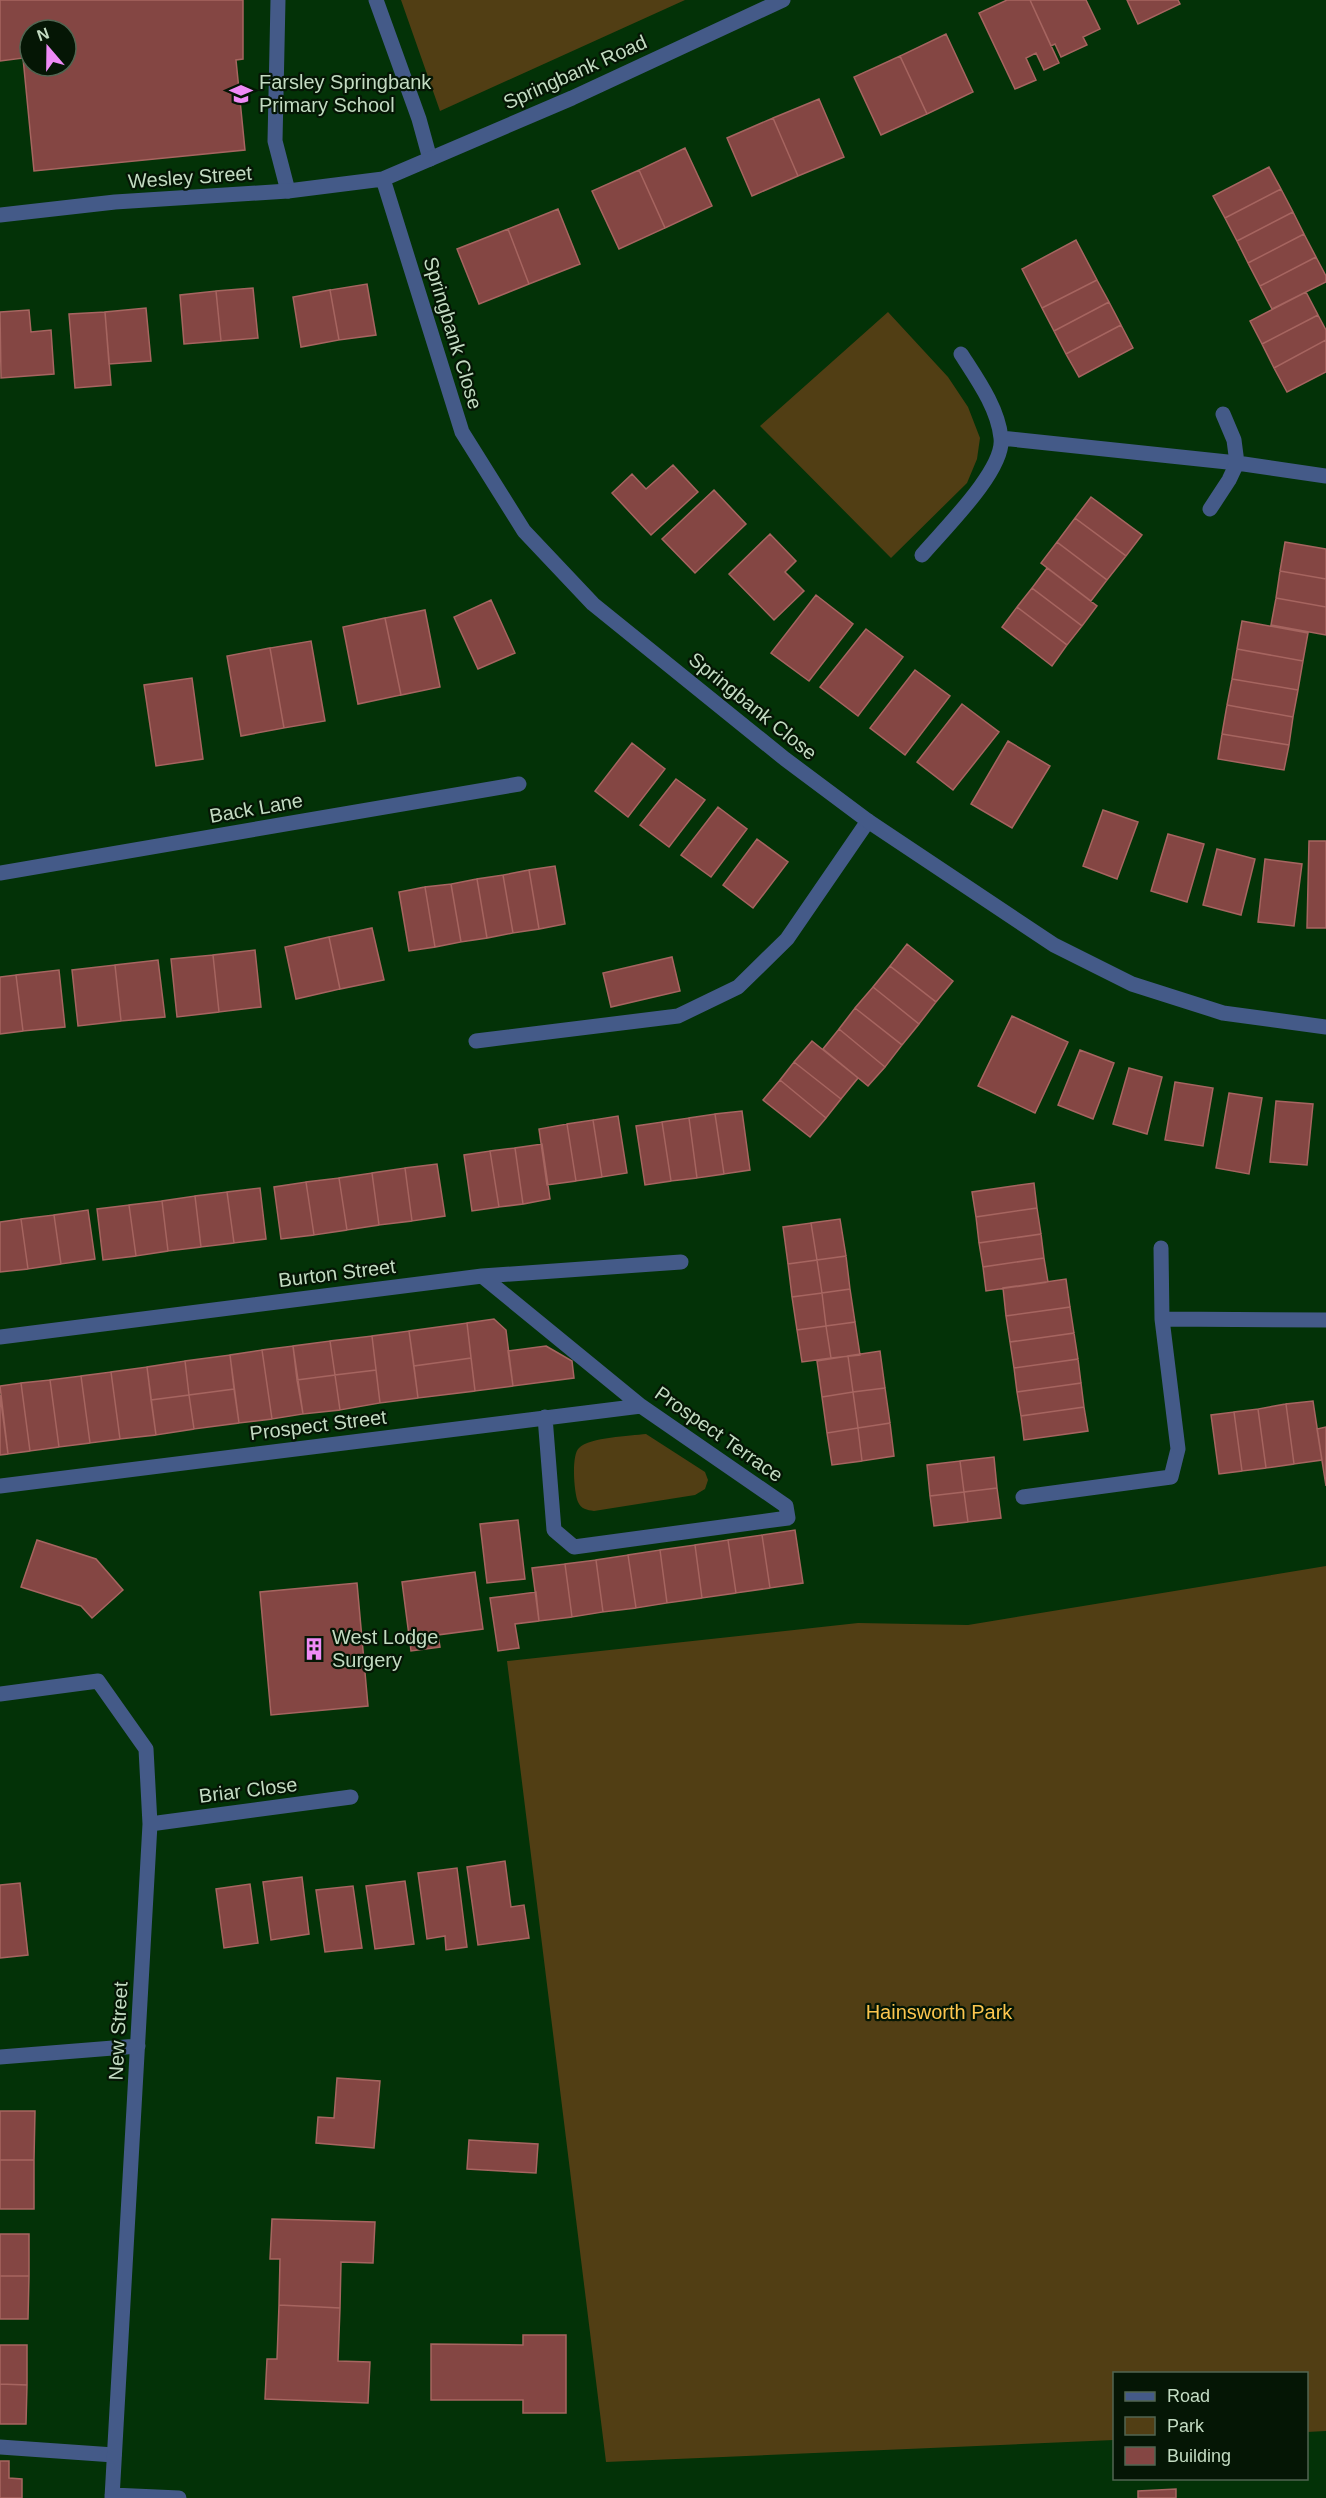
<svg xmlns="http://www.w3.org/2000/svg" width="1326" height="2498" font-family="Arial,sans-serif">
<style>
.green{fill:#513e14}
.building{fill:#844643;stroke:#a66560;stroke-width:1.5;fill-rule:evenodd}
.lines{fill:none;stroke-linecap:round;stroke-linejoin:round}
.service{stroke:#445a88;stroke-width:15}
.minor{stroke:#445a88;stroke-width:15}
.labels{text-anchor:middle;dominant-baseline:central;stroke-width:4.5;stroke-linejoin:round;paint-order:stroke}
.street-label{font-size:20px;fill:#c3dbc2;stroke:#051605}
.poi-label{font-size:20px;fill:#c3dbc2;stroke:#051605;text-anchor:start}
.park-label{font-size:20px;fill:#fcc64f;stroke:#051605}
</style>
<rect width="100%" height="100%" fill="#033207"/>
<path class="green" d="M401,0h284l-245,111z
M888,312l60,65 20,30 12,31 -3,21 -10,24 -76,75 -131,-132z
M646,1434l59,38 3,8 -3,9 -10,6 -101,16c-7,-1 -13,-2 -16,-9 -4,-9 -7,-47 1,-54 11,-11 51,-12 67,-14z
M1326,1566v865l-19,1 -1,-58h-192v66l-508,22 -99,-801 351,-38 110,2z"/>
<path class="building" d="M0,0h243v59l-7,1 9,90 -211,21 -11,-113 -23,3zM30,30h36v36h-36z
M1007,0h23l29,63 -15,7 -8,-17 -10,5 10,22 -21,9 -36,-76z
M1030,0h56l14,29 -17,8 4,8 -26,12 -6,-13 -4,2z
M1127,0h51l2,4 -42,20z
M946,34l27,58 -46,22 -27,-58z
M900,56l27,58 -46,21 -27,-58z
M819,99l25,58 -46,19 -25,-58z
M773,118l25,58 -46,20 -25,-58z
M685,148l27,58 -47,22 -26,-58z
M1269,167l12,22 -56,29 -12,-22z
M639,170l26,58 -46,21 -27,-58z
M1281,189l12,23 -56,29 -12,-23z
M558,209l22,55 -51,20 -21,-55z
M1293,212l11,22 -56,29 -11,-22z
M508,229l21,55 -50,20 -22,-55z
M1304,234l12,23 -56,29 -12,-23z
M1076,240l21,40 -55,28 -20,-39z
M1316,257l10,19v6l-54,27 -12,-23z
M1097,280l12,22 -55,29 -12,-23z
M367,284l9,51 -37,5 -9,-50z
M253,288l5,50 -37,3 -5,-50z
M330,290l9,50 -38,7 -8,-50z
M216,291l5,50 -37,3 -4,-49z
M1306,292l12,23 -56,29 -12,-23z
M1109,302l12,23 -55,29 -12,-23z
M146,308l5,53 -42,3 -4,-52z
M29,310l2,22 20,-2 3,44 -53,4 -1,-66z
M105,312l6,73 -36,3 -6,-74z
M1318,315l8,15v10l-52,28 -12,-24z
M1121,325l12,23 -54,29 -13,-23z
M1326,340v32l-39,20 -13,-24z
M673,465l25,27 -47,43 -39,-42 20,-19 14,15z
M714,490l32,34 -51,49 -33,-34z
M1091,497l51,38 -16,21 -51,-38z
M1075,518l51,38 -19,24 -50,-38z
M770,534l26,27 -11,11 19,19 -30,29 -45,-46z
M1057,542l50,38 -16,21 -50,-38z
M1285,542l41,7v30l-46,-8z
M1047,568l50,38 -15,20 -50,-38z
M1280,571l46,8v28l-50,-9z
M1032,588l50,38 -15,19 -50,-38z
M816,595l37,29 -44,57 -38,-28z
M1276,598l50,9v28l-55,-10z
M491,600l24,53 -37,16 -24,-52z
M1017,607l50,38 -15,21 -50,-39z
M425,610l15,77 -39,8 -16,-77z
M385,618l16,77 -43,9 -15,-77z
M1242,621l66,12 -5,28 -66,-12z
M866,629l37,28 -45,59 -38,-29z
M311,641l14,80 -41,7 -14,-80z
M270,648l14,80 -43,8 -14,-80z
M1237,649l66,12 -5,29 -66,-11z
M915,670l35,26 -45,59 -35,-27z
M192,678l11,81 -47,7 -12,-81z
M1232,679l66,11 -5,27 -66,-12z
M962,704l37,28 -46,58 -36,-28z
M1227,705l66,12 -4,28 -67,-11z
M1222,734l67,11 -5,25 -66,-11z
M1008,741l42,25 -38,62 -41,-24z
M632,743l33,26 -37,48 -33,-26z
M676,779l29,21 -36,47 -29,-22z
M718,807l29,22 -36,48 -30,-22z
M1103,810l35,12 -21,57 -34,-13z
M1168,834l36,10 -17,58 -36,-11z
M757,839l31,23 -35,46 -30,-23z
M1309,841h17v87h-19z
M1217,849l38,10 -14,56 -38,-10z
M1265,859l37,5 -8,62 -36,-4z
M555,866l10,58 -26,5 -10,-59z
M529,870l10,59 -26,4 -10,-58z
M503,875l10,58 -26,5 -10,-59z
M477,879l10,59 -26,4 -10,-58z
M451,884l10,58 -26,5 -10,-60z
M425,887l10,60 -26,4 -10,-59z
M372,928l12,52 -44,9 -11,-52z
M329,937l11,52 -44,10 -11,-52z
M907,944l46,37 -17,21 -46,-36z
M255,950l6,57 -42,5 -6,-57z
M213,955l6,57 -42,5 -6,-58z
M672,957l8,34 -69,16 -8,-34z
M158,960l7,57 -44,4 -6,-56z
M115,965l6,56 -43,5 -6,-56z
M890,966l46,36 -17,22 -46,-37z
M59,970l6,57 -42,4 -7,-56z
M16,975l7,56 -23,3v-57z
M873,987l46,37 -17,21 -47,-37z
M855,1008l47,37 -17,22 -46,-38z
M1012,1016l56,26 -33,71 -57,-27z
M839,1029l46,38 -17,19 -45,-37z
M812,1041l46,37 -17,21 -47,-37z
M1080,1050l34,13 -21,56 -35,-14z
M794,1062l47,37 -15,19 -46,-38z
M1129,1068l33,9 -15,57 -34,-10z
M780,1080l46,38 -16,19 -47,-37z
M1175,1082l38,6 -10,58 -38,-6z
M1229,1093l33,5 -13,76 -33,-6z
M1276,1101l37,3 -6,61 -37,-3z
M742,1111l8,59 -26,4 -9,-60z
M715,1114l9,60 -27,4 -8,-60z
M618,1116l9,57 -25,4 -9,-57z
M689,1118l8,60 -26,3 -9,-59z
M593,1120l9,57 -26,4 -9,-57z
M662,1122l9,59 -26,4 -9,-59z
M567,1124l9,57 -29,4 -8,-56z
M542,1144l8,55 -27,5 -8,-56z
M515,1148l8,56 -24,3 -9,-56z
M490,1151l9,56 -27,4 -8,-56z
M437,1164l8,52 -33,5 -7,-53z
M405,1168l7,53 -33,4 -7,-52z
M372,1173l7,52 -32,5 -8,-52z
M339,1178l8,52 -33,5 -8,-53z
M306,1182l8,53 -33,4 -7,-52z
M1034,1183l3,25 -61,9 -4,-25z
M260,1188l6,51 -32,4 -7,-51z
M227,1192l7,51 -33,4 -6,-51z
M195,1196l6,51 -33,4 -6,-50z
M162,1201l6,50 -32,5 -7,-51z
M129,1205l7,51 -33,4 -6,-51z
M1037,1208l4,26 -62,9 -3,-26z
M88,1210l7,49 -34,5 -7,-49z
M54,1215l7,49 -33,5 -7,-50z
M21,1219l7,50 -28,3v-50z
M840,1219l6,37 -29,4 -6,-37z
M811,1223l6,37 -29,4 -5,-37z
M1041,1234l3,24 -61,9 -4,-24z
M846,1256l4,33 -28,4 -5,-33z
M1044,1258l4,24 -62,9 -3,-24z
M817,1260l5,33 -30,4 -4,-33z
M1066,1279l4,28 -64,9 -3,-28z
M850,1289l5,33 -29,4 -4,-33z
M822,1293l4,33 -29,4 -5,-33z
M1070,1307l4,26 -64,9 -4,-26z
M494,1319l12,11 7,56 -38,5 -8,-68z
M855,1322l5,33 -29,3 -5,-32z
M467,1323l4,35 -57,8 -5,-35z
M826,1326l5,32 -29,4 -5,-32z
M409,1331l9,67 -38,5 -8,-67z
M1074,1333l4,26 -64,9 -4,-26z
M372,1336l4,34 -41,5 -5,-34z
M330,1341l5,34 -38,5 -4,-34z
M293,1346l10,68 -31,5 -10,-69z
M546,1346l26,15 2,17 -61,8 -5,-35z
M262,1350l10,69 -33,4 -9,-68z
M880,1351l5,37 -32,4 -5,-36z
M230,1355l4,34 -45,6 -4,-34z
M848,1356l5,36 -31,5 -5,-36z
M471,1358l4,33 -57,7 -4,-32z
M1078,1359l3,24 -64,9 -3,-24z
M185,1361l4,34 -38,5 -4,-33z
M147,1367l9,68 -36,4 -9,-67z
M376,1370l4,33 -40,7 -5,-35z
M111,1372l9,67 -30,4 -9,-67z
M335,1375l5,35 -37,4 -6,-34z
M81,1376l9,67 -31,4 -9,-67z
M50,1380l9,67 -29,4 -9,-68z
M21,1383l9,68 -22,3 -8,-68z
M1081,1383l3,24 -63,9 -4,-24z
M885,1388l5,35 -32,5 -5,-36z
M234,1389l5,34 -45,6 -5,-34z
M853,1392l5,36 -31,5 -5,-36z
M0,1395l8,59 -8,1z
M189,1395l5,34 -38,6 -5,-35z
M1313,1401l9,59 -28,4 -8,-60z
M1286,1404l8,60 -28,4 -8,-59z
M1084,1407l4,24 -64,9 -3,-24z
M1258,1409l8,59 -24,3 -8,-59z
M1234,1412l8,59 -23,3 -8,-59z
M890,1423l4,33 -32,5 -4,-33z
M1326,1427v59l-9,-57z
M858,1428l4,33 -30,4 -5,-32z
M994,1457l3,31 -33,4 -4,-31z
M960,1461l4,31 -34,4 -3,-31z
M997,1488l4,30 -33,4 -4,-30z
M964,1492l4,30 -34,4 -4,-30z
M518,1520l7,59 -38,4 -7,-59z
M795,1530l8,53 -33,5 -8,-53z
M762,1535l8,53 -34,5 -8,-53z
M37,1540l59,19 27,31 -31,28 -11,-12 -60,-19z
M728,1540l8,53 -34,5 -7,-53z
M695,1545l7,53 -35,5 -7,-53z
M660,1550l7,53 -31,5 -8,-53z
M628,1555l8,53 -33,4 -7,-52z
M596,1560l7,52 -31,5 -7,-53z
M565,1564l7,53 -33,4 -7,-53z
M475,1572l8,57 -45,6 2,12 -29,4 -9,-69z
M357,1583l11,123 -97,9 -11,-123z
M536,1592l3,29 -24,3 4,24 -21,3 -8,-53z
M505,1861l6,46 13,-2 5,33 -51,7 -11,-78z
M457,1868l10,79 -21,3 -1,-14 -18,3 -9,-66z
M302,1877l7,57 -38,6 -8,-58z
M405,1881l9,63 -39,5 -9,-63z
M20,1883l8,72 -28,3v-73z
M250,1884l8,59 -34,5 -8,-59z
M353,1886l9,62 -37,4 -9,-62z
M337,2078l43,3 -6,67 -58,-5 2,-26 16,1z
M0,2111h35l-1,49h-34z
M469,2140l69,4 -2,29 -69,-4z
M0,2160h34v49h-34z
M272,2219l103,3 -2,41 -32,-1 -1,46 -61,-3 1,-46h-10z
M0,2234h29v42h-29z
M0,2276h29l-1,43h-28z
M279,2305l61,3 -2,53 32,1 -2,41 -103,-4 2,-40h10z
M523,2335h43v78h-43v-13h-92v-56l92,1z
M0,2345h27v40l-27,-1z
M0,2384l27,1 -1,39h-26z
M0,2461h9v17l13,1v19h-22z
M1176,2489v9h-38v-7z"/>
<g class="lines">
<path class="service" d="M278,0l-3,141 13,50
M376,0l43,119 11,40
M1001,438l236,25
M922,555c21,-25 83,-85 79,-117 -3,-30 -24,-59 -40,-84
M476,1041l202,-25 60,-29 49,-48 81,-118
M0,2447l114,8"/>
<path class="minor" d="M383,179l79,253 62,99 69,73 192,155 83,62 186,124 78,39 91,29 103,14
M0,215l115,-13 173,-11 95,-12 189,-81 211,-98
M1223,414l11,26 3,23 89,13
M1210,509l19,-29 8,-17
M0,873l519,-89
M482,1276l159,130 145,100 2,12 -214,29 -20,-17 -9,-113
M1162,1319l164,1
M0,1337l482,-61 199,-14
M0,1486l641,-80
M1023,1497l148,-20 7,-28 -16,-130 -1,-71
M0,1694l98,-13 48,68 4,75 -38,674
M150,1824l201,-27
M0,2057l138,-11
M112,2495l67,3"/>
</g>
<defs>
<g id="school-bare" transform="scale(1.8)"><path d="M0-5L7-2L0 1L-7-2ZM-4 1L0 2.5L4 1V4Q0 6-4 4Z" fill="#ef8bf7" stroke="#051605" stroke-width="2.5" paint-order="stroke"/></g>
<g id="building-bare" transform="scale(1.8)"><path d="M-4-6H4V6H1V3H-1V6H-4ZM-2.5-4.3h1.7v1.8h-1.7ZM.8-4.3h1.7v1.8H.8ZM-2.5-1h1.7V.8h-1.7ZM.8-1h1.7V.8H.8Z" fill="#ef8bf7" stroke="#051605" stroke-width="2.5" paint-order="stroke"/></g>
</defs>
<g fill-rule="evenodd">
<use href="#school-bare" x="241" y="94"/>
<use href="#building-bare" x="314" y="1649"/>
</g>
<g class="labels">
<g class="street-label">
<text transform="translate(575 72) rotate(-24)">Springbank Road</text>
<text transform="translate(190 177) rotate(-4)">Wesley Street</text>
<text transform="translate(453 333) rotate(73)">Springbank Close</text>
<text transform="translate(753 706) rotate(39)">Springbank Close</text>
<text transform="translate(256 808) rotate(-10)">Back Lane</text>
<text transform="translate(337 1273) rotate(-7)">Burton Street</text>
<text transform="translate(318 1425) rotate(-7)">Prospect Street</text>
<text transform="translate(719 1434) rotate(35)">Prospect Terrace</text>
<text transform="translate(248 1790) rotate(-7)">Briar Close</text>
<text transform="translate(118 2031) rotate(-87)">New Street</text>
</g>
<g class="poi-label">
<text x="259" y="82">Farsley Springbank<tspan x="259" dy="23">Primary School</tspan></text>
<text x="332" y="1637">West Lodge<tspan x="332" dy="23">Surgery</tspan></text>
</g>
<g class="park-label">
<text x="939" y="2012">Hainsworth Park</text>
</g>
</g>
<rect x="1113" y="2372" width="195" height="108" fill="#051605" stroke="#516551" stroke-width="1.5"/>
<rect x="1125" y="2392" width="30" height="9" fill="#445a88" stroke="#516551" stroke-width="1.5"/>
<text x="1167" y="2402" font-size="18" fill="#c3dbc2">Road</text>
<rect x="1125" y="2417" width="30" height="18" fill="#513e14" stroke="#516551" stroke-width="1.5"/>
<text x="1167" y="2432" font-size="18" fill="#c3dbc2">Park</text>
<rect x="1125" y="2447" width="30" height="18" fill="#844643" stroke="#516551" stroke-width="1.5"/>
<text x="1167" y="2462" font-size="18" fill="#c3dbc2">Building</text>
<g transform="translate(48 48) rotate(340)"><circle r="28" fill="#051605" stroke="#516551" stroke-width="1.5"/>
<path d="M0-4.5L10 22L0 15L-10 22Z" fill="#ef8bf7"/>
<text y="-9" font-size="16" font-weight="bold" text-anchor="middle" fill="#c3dbc2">N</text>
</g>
</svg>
